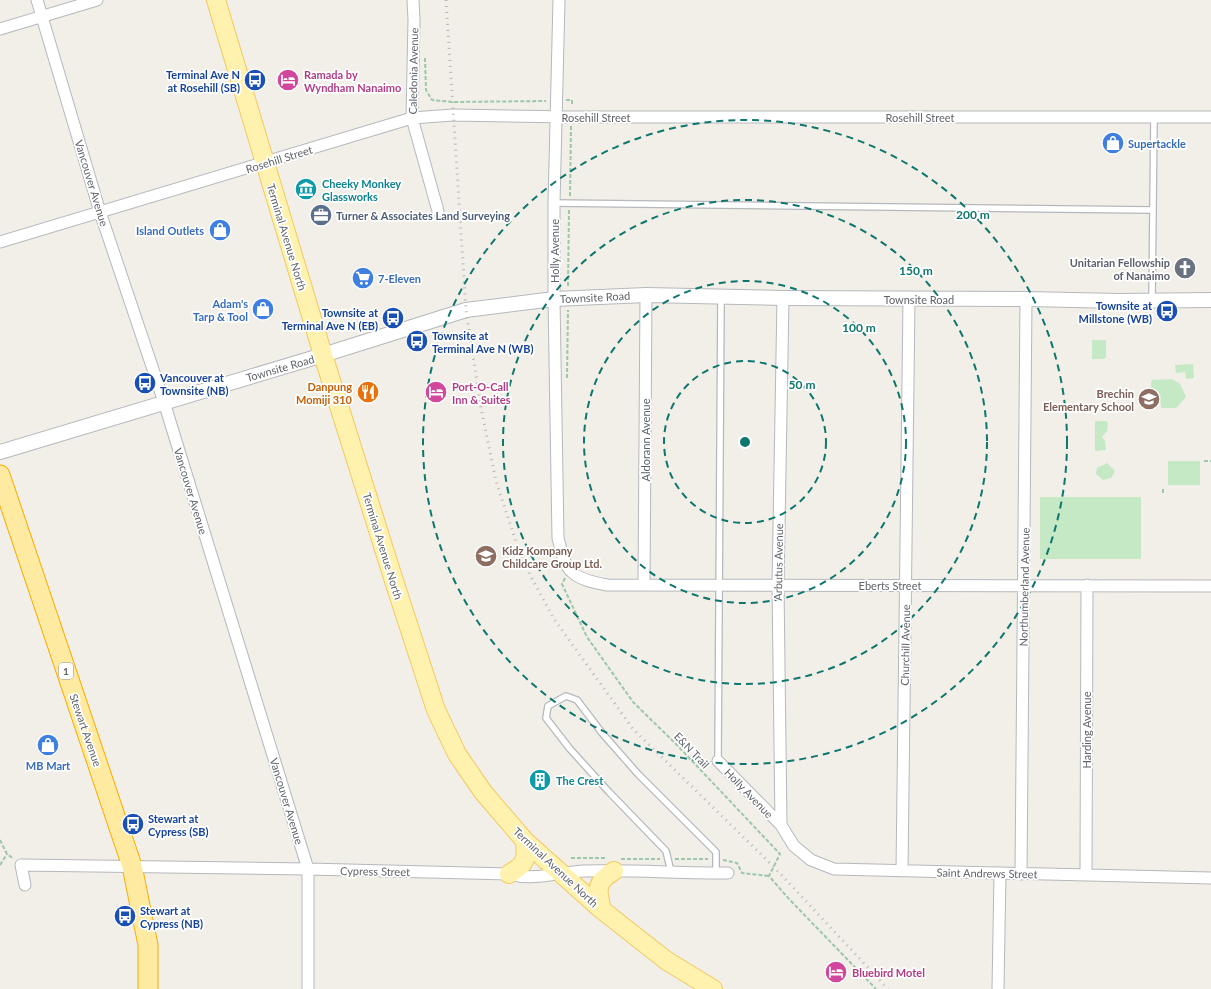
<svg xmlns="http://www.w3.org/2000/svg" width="1211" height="989" font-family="Lato,sans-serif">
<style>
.green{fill:#c5e8c5}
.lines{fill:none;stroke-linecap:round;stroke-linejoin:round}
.service-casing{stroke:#b5b8bc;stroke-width:8}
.minor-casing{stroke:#b5b8bc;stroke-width:13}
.tertiary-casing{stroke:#b5b8bc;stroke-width:16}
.primary-casing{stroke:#f2c960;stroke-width:20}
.trunk-casing{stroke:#f9ab00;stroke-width:21}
.path{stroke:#9cc7a9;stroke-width:2;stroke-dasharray:4 2;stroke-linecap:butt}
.service{stroke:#fff;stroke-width:5.5}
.minor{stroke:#fff;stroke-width:11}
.tertiary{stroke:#fff;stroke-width:14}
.primary{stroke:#fff2af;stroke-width:18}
.trunk{stroke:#feeaa1;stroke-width:19}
.rail{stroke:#b6b7b8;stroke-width:3;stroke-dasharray:1 5;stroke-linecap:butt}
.ring{fill:none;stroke:#0f766e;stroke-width:2;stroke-dasharray:7 5}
.labels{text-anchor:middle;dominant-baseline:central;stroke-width:3.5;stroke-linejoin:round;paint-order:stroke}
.shield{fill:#fff;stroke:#8f9295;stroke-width:1}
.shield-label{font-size:10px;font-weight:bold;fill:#5f6368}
.street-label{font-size:11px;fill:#5f6368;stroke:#fff}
.transit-label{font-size:11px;font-weight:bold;fill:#164399;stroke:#fff;text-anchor:start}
.hotel-label{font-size:11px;font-weight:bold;fill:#b23c85;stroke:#fff;text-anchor:start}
.shop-label{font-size:11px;font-weight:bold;fill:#366cbe;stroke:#fff;text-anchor:start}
.culture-label{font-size:11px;font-weight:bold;fill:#0d838f;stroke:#fff;text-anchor:start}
.service-label{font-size:11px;font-weight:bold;fill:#4e5e75;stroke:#fff;text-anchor:start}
.worship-label{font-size:11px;font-weight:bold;fill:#5b616d;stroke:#fff;text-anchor:end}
.food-label{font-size:11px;font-weight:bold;fill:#c56008;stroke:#fff;text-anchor:end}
.education-label{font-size:11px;font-weight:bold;fill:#785e54;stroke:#fff;text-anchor:end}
.centre{fill:#0f766e;stroke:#fff;stroke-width:2}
.ring-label{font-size:12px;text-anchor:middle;font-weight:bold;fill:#0f766e;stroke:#fff;stroke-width:3.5;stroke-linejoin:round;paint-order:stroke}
</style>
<rect width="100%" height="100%" fill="#f1efe8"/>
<path class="green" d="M1092,340h14v17l-2,2h-12z
M1193,364l1,14 -8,1 -1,-7 -9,1 -1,-8z
M1172,379l8,5 6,13 -10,11h-15v-5l-8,-1 -2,-1v-18l1,-3z
M1095,421h11l2,2 -1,8 -5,6 3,4 1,9 -11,1z
M1168,461h32v24h-32z
M1107,463l8,8 -4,7 -8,2 -7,-6 1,-6z
M1040,497h101v62h-101z"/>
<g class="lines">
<g class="service-casing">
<path id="service" d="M554,203l598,7
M1152,300l2,-182
M718,761l3,-464
M671,872l-5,-21 -57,-59 -39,-43 -24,-31 2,-12 18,-10 11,4 25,33 36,41 78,78v21"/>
</g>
<g class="minor-casing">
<path id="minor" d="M37,0l63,212 64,190 144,467v120
M413,0l1,20 -2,98 26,93
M559,0l-5,203v96l4,239c3,10 5,27 14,34 8,8 24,11 35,13l604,1
M0,29l97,-29
M0,242l412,-124 41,-3 119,2h639
M644,585l2,-290
M718,761l63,64 13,21 17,14 23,9 377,9
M781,825l-3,-240 5,-287
M902,871l7,-572
M1021,874l5,-575
M1086,875l1,-290
M25,885l-4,-20 287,4 201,5c25,7 50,-2 76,-3 47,-1 95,2 143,2
M998,989l2,-116"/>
</g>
<g class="tertiary-casing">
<path id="tertiary" d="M0,452l323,-97 143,-45 88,-11 92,-4 137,3 243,1 94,2 91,-1"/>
</g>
<g class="primary-casing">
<path id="primary" d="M216,0l107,355 72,229 41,126 21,44 26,38 42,49 77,69 65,51 46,28
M509,874c17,-10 18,-14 16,-33
M602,910c-5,-20 -7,-28 12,-39"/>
</g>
<g class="trunk-casing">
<path id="trunk" d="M0,475l132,391 16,79v44"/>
</g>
<path class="path" d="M425,58l1,32 6,10 21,2 93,-1
M566,100h6v6
M570,196l1,-70
M568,286l1,-76
M567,378l1,-68
M1204,461h7
M1163,493v-5
M565,578l-3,6 25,53 46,65 44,43 103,109 -11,22 20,23 87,90
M0,840l7,14 7,5
M571,858h35
M621,859h39
M675,859h33
M723,860l14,3 5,10 27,3
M0,865l7,-11"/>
<use href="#service" class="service"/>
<use href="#minor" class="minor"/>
<use href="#tertiary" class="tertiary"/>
<use href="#primary" class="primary"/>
<use href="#trunk" class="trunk"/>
<path class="rail" d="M446,0l20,310 15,98 15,73 26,79 32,59 79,110 141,138 114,122"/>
</g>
<g class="ring">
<circle cx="745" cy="442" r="81"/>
<circle cx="745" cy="442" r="161"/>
<circle cx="745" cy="442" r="242"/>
<circle cx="745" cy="442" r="322"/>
</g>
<defs>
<g id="bus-disc" transform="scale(1.15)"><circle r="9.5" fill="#1a4fb4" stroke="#fff"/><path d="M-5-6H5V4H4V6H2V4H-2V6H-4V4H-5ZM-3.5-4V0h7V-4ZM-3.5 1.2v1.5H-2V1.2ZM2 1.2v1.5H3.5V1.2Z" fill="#fff"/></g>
<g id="hotel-disc" transform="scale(1.15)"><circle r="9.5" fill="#d1479c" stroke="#fff"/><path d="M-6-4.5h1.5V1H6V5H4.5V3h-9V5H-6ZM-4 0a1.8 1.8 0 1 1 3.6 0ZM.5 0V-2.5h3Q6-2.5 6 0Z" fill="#fff"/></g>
<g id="shop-disc" transform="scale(1.15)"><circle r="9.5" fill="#3f7fe0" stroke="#fff"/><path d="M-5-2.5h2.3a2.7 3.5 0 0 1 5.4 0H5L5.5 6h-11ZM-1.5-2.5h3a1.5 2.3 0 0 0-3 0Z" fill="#fff"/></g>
<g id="museum-disc" transform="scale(1.15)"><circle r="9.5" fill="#0f9aa8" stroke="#fff"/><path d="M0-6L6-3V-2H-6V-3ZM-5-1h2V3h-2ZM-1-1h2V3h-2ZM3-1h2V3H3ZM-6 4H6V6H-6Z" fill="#fff"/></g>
<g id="office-disc" transform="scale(1.15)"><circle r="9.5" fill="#5c6f8a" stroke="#fff"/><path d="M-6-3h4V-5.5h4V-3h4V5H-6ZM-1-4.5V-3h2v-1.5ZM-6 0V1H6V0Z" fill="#fff"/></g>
<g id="church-disc" transform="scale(1.15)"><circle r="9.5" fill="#6b7280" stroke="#fff"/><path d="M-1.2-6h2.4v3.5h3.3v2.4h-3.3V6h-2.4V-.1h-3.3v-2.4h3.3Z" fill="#fff"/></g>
<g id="supermarket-disc" transform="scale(1.15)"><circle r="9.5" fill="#3f7fe0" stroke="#fff"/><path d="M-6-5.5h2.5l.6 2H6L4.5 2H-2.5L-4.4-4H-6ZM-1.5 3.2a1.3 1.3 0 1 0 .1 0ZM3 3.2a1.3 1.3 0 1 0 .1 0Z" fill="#fff"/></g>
<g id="restaurant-disc" transform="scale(1.15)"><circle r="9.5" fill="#e8710a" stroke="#fff"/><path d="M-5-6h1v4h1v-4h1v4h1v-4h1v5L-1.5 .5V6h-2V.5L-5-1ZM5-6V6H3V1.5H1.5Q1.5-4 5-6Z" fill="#fff"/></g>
<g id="school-disc" transform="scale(1.15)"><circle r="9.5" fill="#8d6e63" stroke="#fff"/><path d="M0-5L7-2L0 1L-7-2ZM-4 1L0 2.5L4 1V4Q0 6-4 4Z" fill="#fff"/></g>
<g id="building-disc" transform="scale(1.15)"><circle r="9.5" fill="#0f9aa8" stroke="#fff"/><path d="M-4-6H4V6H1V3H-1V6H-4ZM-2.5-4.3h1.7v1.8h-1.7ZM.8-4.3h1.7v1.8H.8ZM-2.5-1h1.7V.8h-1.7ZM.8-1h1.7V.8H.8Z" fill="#fff"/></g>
</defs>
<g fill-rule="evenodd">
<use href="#bus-disc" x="255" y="80"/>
<use href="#hotel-disc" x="288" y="80"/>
<use href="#shop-disc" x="1113" y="143"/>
<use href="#museum-disc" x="306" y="189"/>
<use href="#office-disc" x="321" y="215"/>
<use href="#shop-disc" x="220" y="230"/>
<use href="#church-disc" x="1185" y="268"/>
<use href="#supermarket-disc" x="363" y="278"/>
<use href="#shop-disc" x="263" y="309"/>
<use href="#bus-disc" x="1167" y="311"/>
<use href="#bus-disc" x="393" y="318"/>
<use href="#bus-disc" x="417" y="341"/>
<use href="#bus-disc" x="145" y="383"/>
<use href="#restaurant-disc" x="368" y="392"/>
<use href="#hotel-disc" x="436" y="392"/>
<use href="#school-disc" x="1149" y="399"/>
<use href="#school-disc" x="486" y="556"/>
<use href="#shop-disc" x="48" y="745"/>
<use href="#building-disc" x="540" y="780"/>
<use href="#bus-disc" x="133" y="824"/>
<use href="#bus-disc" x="125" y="916"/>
<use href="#hotel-disc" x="836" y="972"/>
</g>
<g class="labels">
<rect class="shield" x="59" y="663" width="14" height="16" rx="3"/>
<g class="shield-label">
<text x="66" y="671">1</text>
</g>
<g class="street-label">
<text transform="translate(413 71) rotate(-89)">Caledonia Avenue</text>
<text x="596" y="117">Rosehill Street</text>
<text x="920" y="117">Rosehill Street</text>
<text transform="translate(279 159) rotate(-17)">Rosehill Street</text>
<text transform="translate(92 183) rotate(73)">Vancouver Avenue</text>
<text transform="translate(287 237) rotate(73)">Terminal Avenue North</text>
<text transform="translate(554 251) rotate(-90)">Holly Avenue</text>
<text transform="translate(595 297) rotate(-3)">Townsite Road</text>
<text x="919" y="299">Townsite Road</text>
<text transform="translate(280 368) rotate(-16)">Townsite Road</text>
<text transform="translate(645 440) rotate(-90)">Aldorann Avenue</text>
<text transform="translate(191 491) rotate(73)">Vancouver Avenue</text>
<text transform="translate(383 546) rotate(73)">Terminal Avenue North</text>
<text transform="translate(778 562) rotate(-89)">Arbutus Avenue</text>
<text x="890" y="585">Eberts Street</text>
<text transform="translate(1024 587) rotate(-89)">Northumberland Avenue</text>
<text transform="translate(905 645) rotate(-89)">Churchill Avenue</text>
<text transform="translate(86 730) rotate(71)">Stewart Avenue</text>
<text transform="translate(1086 730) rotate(-90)">Harding Avenue</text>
<text transform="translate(692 750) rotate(46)">E&amp;N Trail</text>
<text transform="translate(749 793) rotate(46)">Holly Avenue</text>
<text transform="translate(287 801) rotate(73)">Vancouver Avenue</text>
<text transform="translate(556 867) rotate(43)">Terminal Avenue North</text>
<text transform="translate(375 871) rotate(1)">Cypress Street</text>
<text transform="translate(987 873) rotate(1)">Saint Andrews Street</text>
</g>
<g class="transit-label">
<text x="240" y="74" text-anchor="end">Terminal Ave N<tspan x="240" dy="13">at Rosehill (SB)</tspan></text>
<text x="1152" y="305" text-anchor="end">Townsite at<tspan x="1152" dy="13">Millstone (WB)</tspan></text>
<text x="378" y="312" text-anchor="end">Townsite at<tspan x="378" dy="13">Terminal Ave N (EB)</tspan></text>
<text x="432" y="335">Townsite at<tspan x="432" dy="13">Terminal Ave N (WB)</tspan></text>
<text x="160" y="377">Vancouver at<tspan x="160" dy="13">Townsite (NB)</tspan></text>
<text x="148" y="818">Stewart at<tspan x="148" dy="13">Cypress (SB)</tspan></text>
<text x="140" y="910">Stewart at<tspan x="140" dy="13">Cypress (NB)</tspan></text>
</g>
<g class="hotel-label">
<text x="304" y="74">Ramada by<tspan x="304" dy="13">Wyndham Nanaimo</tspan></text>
<text x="452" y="386">Port-O-Call<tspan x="452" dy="13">Inn &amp; Suites</tspan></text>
<text x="852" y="972">Bluebird Motel</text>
</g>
<g class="shop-label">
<text x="1128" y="143">Supertackle</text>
<text x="204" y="230" text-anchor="end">Island Outlets</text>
<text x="378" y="278">7-Eleven</text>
<text x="248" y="303" text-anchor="end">Adam's<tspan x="248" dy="13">Tarp &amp; Tool</tspan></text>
<text x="48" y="765" text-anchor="middle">MB Mart</text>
</g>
<g class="culture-label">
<text x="322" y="183">Cheeky Monkey<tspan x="322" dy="13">Glassworks</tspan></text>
<text x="556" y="780">The Crest</text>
</g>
<g class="service-label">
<text x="336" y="215">Turner &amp; Associates Land Surveying</text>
</g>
<g class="worship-label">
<text x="1170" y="262">Unitarian Fellowship<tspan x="1170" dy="13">of Nanaimo</tspan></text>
</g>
<g class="food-label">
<text x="352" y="386">Danpung<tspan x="352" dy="13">Momiji 310</tspan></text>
</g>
<g class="education-label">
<text x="1134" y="393">Brechin<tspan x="1134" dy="13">Elementary School</tspan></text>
<text x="502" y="550" text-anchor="start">Kidz Kompany<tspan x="502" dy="13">Childcare Group Ltd.</tspan></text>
</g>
</g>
<circle cx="745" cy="442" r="6" class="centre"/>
<g class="ring-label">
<text x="973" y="219">200 m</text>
<text x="916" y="275">150 m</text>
<text x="859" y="332">100 m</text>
<text x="802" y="389">50 m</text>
</g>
</svg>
